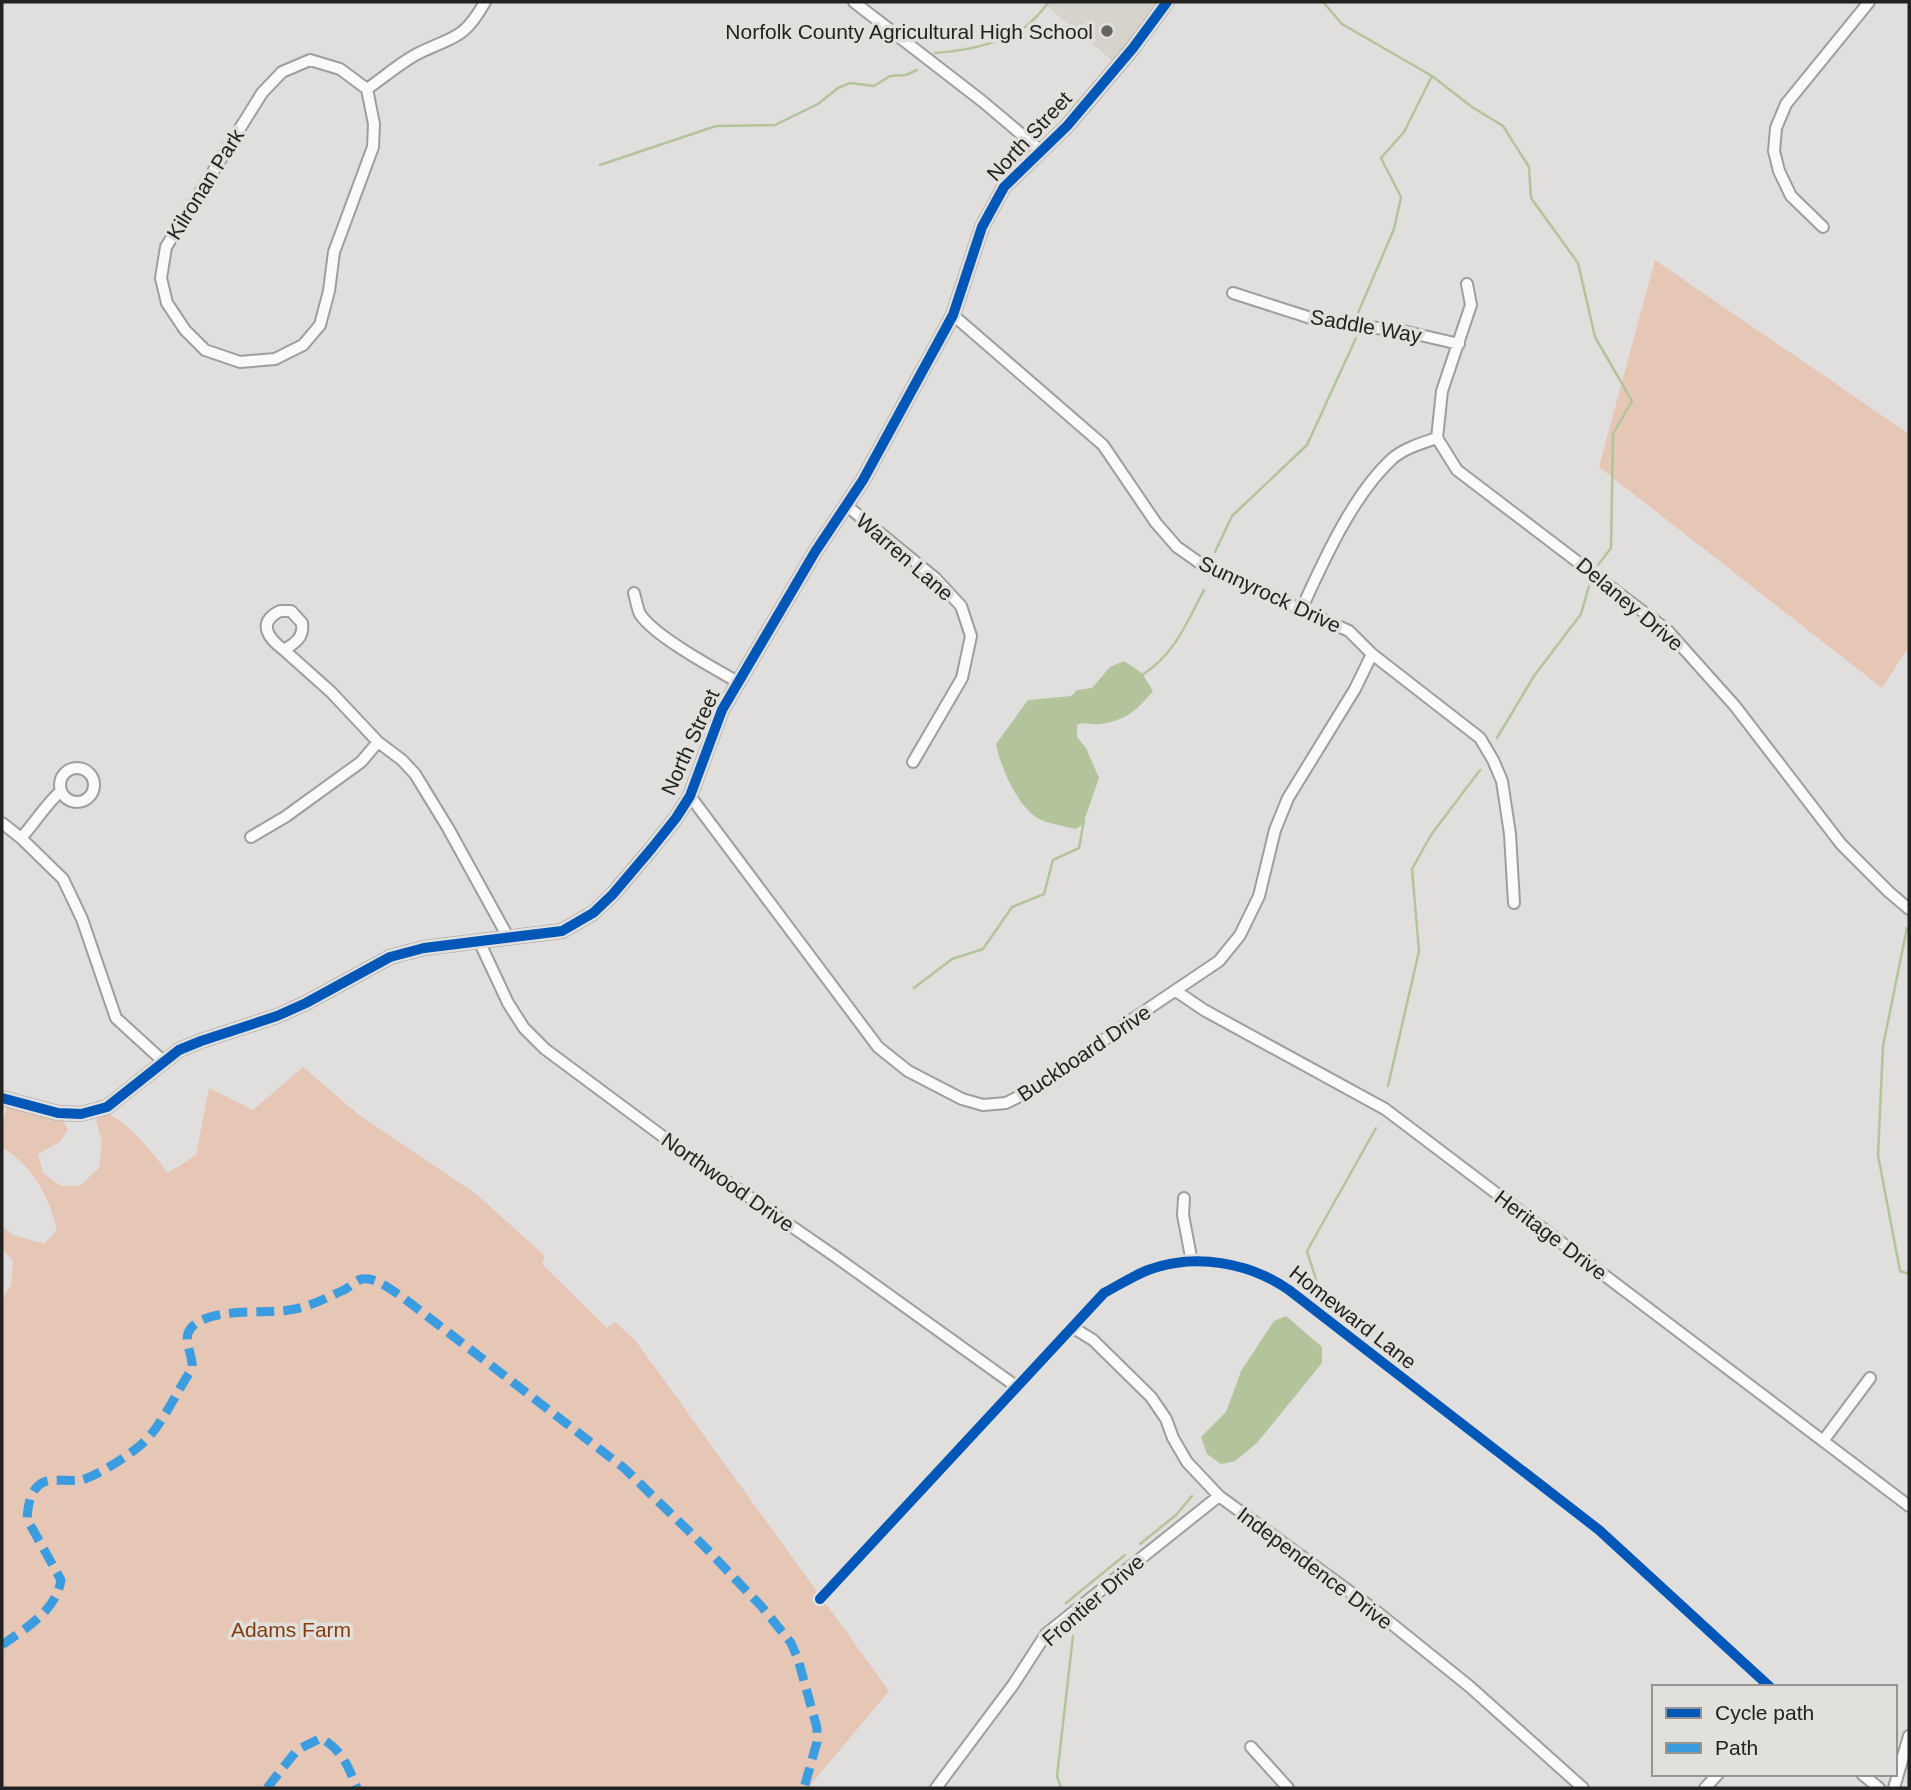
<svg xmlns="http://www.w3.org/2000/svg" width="1911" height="1790" font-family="Arial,sans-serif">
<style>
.built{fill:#d6d3cd}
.green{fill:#e6c6b5}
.water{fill:#b3c49c}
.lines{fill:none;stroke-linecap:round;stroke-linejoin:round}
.stream{stroke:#b3c49c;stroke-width:2.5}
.minor-casing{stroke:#9e9e9d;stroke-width:14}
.tertiary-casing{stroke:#9e9e9d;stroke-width:16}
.minor{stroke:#fafafa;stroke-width:10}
.tertiary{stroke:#fafafa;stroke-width:12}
.quiet{stroke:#3c9ce0;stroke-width:9;stroke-dasharray:18 9;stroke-linecap:butt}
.cycleway-casing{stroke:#e1e0dd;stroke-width:15}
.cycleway{stroke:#0057b8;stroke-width:10}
.poi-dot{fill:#646463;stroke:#e1e0dd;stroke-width:2.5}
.labels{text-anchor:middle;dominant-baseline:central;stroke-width:7;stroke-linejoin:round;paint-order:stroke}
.poi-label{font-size:21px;fill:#222221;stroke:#e1e0dd;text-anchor:end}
.street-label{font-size:21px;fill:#222221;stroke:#e1e0dd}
.park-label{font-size:21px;fill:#853d10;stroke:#e1e0dd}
</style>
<rect width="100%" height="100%" fill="#e0dfde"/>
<path class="built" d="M1042,2h118l-47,59z"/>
<path class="green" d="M1655,260l254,174v212l-27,42 -283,-221z
M303,1067l56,48 117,79 69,62 -3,8 65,64 8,-6 20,18 254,351 -81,97h-806v-489l9,-14 2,-24 -11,-12v-23l11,9 31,9 13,-14c-9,-36 -23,-62 -55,-83v-20l5,-21 54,12 7,11 -8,13 -22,12 5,19 18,13h19l19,-18 3,-26 -6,-22 9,-8c27,13 45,38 63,61l28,-18 13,-67 44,22z"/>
<path class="water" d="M1124,661l18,12 11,18c-17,20 -26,29 -53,33 -8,1 -15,-3 -23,1v12l9,11 13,30 -16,46 -7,5c-12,-3 -27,-5 -37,-10 -21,-11 -39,-53 -43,-75l32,-44 43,-4 6,-6 15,-2 18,-21z
M1286,1316l36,31v16l-65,80 -22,18 -14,3 -14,-10 -6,-17 25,-25 15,-41 33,-50z"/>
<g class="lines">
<path class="stream" d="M1323,2l19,22 90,52 40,31 31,19 26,41 2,31 47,65 17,74 37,64 -19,33 -2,114 -13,17
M935,53c28,-2 61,-9 86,-23 11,-7 20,-18 28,-28
M600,165l116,-39 59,-1 43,-21 20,-16 12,-5 24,3 16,-10 16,-1 11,-5
M1358,313l36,-84 7,-32 -20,-39 23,-26 28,-56
M1215,552l17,-36 75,-71 49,-107
M1141,676c34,-22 45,-52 63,-86
M1497,738l37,-62 47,-62 8,-28
M1907,928l-24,118 -5,109 22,116 9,3
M914,988l38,-29 31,-10 29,-42 32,-13 9,-34 26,-12 5,-28
M1388,1086l31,-135 -7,-82 19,-34 49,-65
M1319,1289l-12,-38 69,-123
M1140,1544l36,-29 16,-19
M1066,1603l59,-48
M1061,1788l-4,-12 16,-140"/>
<g class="minor-casing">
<path id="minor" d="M854,2l128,99 58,49
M310,60l30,9 27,20 7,35 -1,23 -39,105 -5,39 -9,34 -17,20 -28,14 -35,3 -35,-12 -20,-20 -18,-27 -6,-25 5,-31 96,-154 20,-21z
M367,89c16,-11 33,-26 50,-35 36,-18 46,-13 68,-52
M1823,227l-32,-31 -12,-25 -5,-20 2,-23 10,-24 83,-102
M1467,284l4,21 -29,86 -5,47 20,32 210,160 68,76 106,138 48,48 20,17
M1233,293l84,27 90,12 52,12
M953,315l150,130 53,78 21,24 27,19 145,65 23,23 108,84 13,22 9,21 8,53 4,69
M847,506l88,72 26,28 10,30 -9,42 -49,84
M634,593c2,7 3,15 6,21 14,22 75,55 98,68
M1301,610c22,-48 52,-116 92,-152 12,-10 29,-15 44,-20
M280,611h11l11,12c2,15 -7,20 -18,27 -15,-11 -28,-27 -4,-39z
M284,650l47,42 47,50 24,18 13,14 33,54 60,109
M60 785a17 17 0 1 1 34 0a17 17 0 1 1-34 0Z
M690,796l188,251 30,24 54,28 21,6 23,-2 36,-18 88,-64 89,-60 21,-26 19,-39 16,-66 13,-32 67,-109 17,-35
M2,823l19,15 42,41 19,40 34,99 47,43
M251,837l34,-20 76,-55 17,-20
M21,838c14,-15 24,-33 40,-47
M479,941l29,62 16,25 21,21 136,101 155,107 181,130
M1176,991l28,19 181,99 524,397
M1184,1198l-1,17 9,47
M1072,1327l21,13 58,57 15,22 7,19 14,24 32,34 153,112 97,78 114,102
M1823,1441l47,-63
M820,1599l284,-306c15,-8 29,-17 44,-23 47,-17 101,-8 141,20l310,240 171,157
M1251,1747l37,41
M1862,1774l17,14
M936,1788l77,-103 33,-51 173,-138
M1705,1788l13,-14
M1894,1788l15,-52"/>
</g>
<g class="tertiary-casing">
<path id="tertiary" d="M2,1098l56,15 23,1 26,-7 72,-57 22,-9 76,-25 29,-13 84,-46 34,-9 138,-17 31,-18 20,-19 39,-46 24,-30 14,-22 32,-86 93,-158 48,-72 90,-165 29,-88 22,-40 63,-61 66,-78 34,-46"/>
</g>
<use href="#minor" class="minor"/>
<use href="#tertiary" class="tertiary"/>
<path class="quiet" d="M2,1645c24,-17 54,-34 59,-65l-34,-61c1,-13 3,-31 17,-37 10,-4 26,0 37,-2 17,-4 52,-27 64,-39 17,-16 33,-52 47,-72 2,-14 -11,-29 -1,-41 18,-21 73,-14 98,-18 21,-3 37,-12 55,-20 6,-3 12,-10 18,-11 14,-3 32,13 43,20l219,169 78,76 60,63 29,36 7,16 19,69v14l-13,46
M267,1788l30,-38 24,-12c21,12 27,28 36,50"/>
<g class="cycleway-casing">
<path id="cycleway" d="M2,1098l56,15 23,1 26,-7 72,-57 22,-9 76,-25 29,-13 84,-46 34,-9 138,-17 31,-18 20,-19 39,-46 24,-30 14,-22 32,-86 93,-158 48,-72 90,-165 29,-88 22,-40 63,-61 66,-78 34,-46
M820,1599l284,-306c15,-8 29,-17 44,-23 47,-17 101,-8 141,20l310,240 171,157"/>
</g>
<use href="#cycleway" class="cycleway"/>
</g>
<circle class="poi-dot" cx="1107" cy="31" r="7"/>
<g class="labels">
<g class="poi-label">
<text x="1093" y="31">Norfolk County Agricultural High School</text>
</g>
<g class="street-label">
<text transform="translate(1029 136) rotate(-47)">North Street</text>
<text transform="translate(205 184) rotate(-58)">Kilronan Park</text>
<text transform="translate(1366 326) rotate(10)">Saddle Way</text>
<text transform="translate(905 557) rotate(41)">Warren Lane</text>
<text transform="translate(1270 594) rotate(25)">Sunnyrock Drive</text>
<text transform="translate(1630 604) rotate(40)">Delaney Drive</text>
<text transform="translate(690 742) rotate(-66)">North Street</text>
<text transform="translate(1084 1053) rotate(-34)">Buckboard Drive</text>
<text transform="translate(728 1182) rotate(35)">Northwood Drive</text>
<text transform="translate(1551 1235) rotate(37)">Heritage Drive</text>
<text transform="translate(1353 1317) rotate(38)">Homeward Lane</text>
<text transform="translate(1315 1568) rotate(37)">Independence Drive</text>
<text transform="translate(1093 1600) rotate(-41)">Frontier Drive</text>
</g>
<g class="park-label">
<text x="291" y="1629">Adams Farm</text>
</g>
</g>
<rect width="1911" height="1790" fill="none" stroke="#222221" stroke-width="7"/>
<rect x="1652" y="1685" width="245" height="91" fill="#e1e0dd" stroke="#959492" stroke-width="2"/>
<rect x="1666" y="1708" width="35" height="10" fill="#0057b8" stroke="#959492" stroke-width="2"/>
<text x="1715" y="1720" font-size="21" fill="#222221">Cycle path</text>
<rect x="1666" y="1743" width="35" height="10" fill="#3c9ce0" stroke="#959492" stroke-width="2"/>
<text x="1715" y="1755" font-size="21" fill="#222221">Path</text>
</svg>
